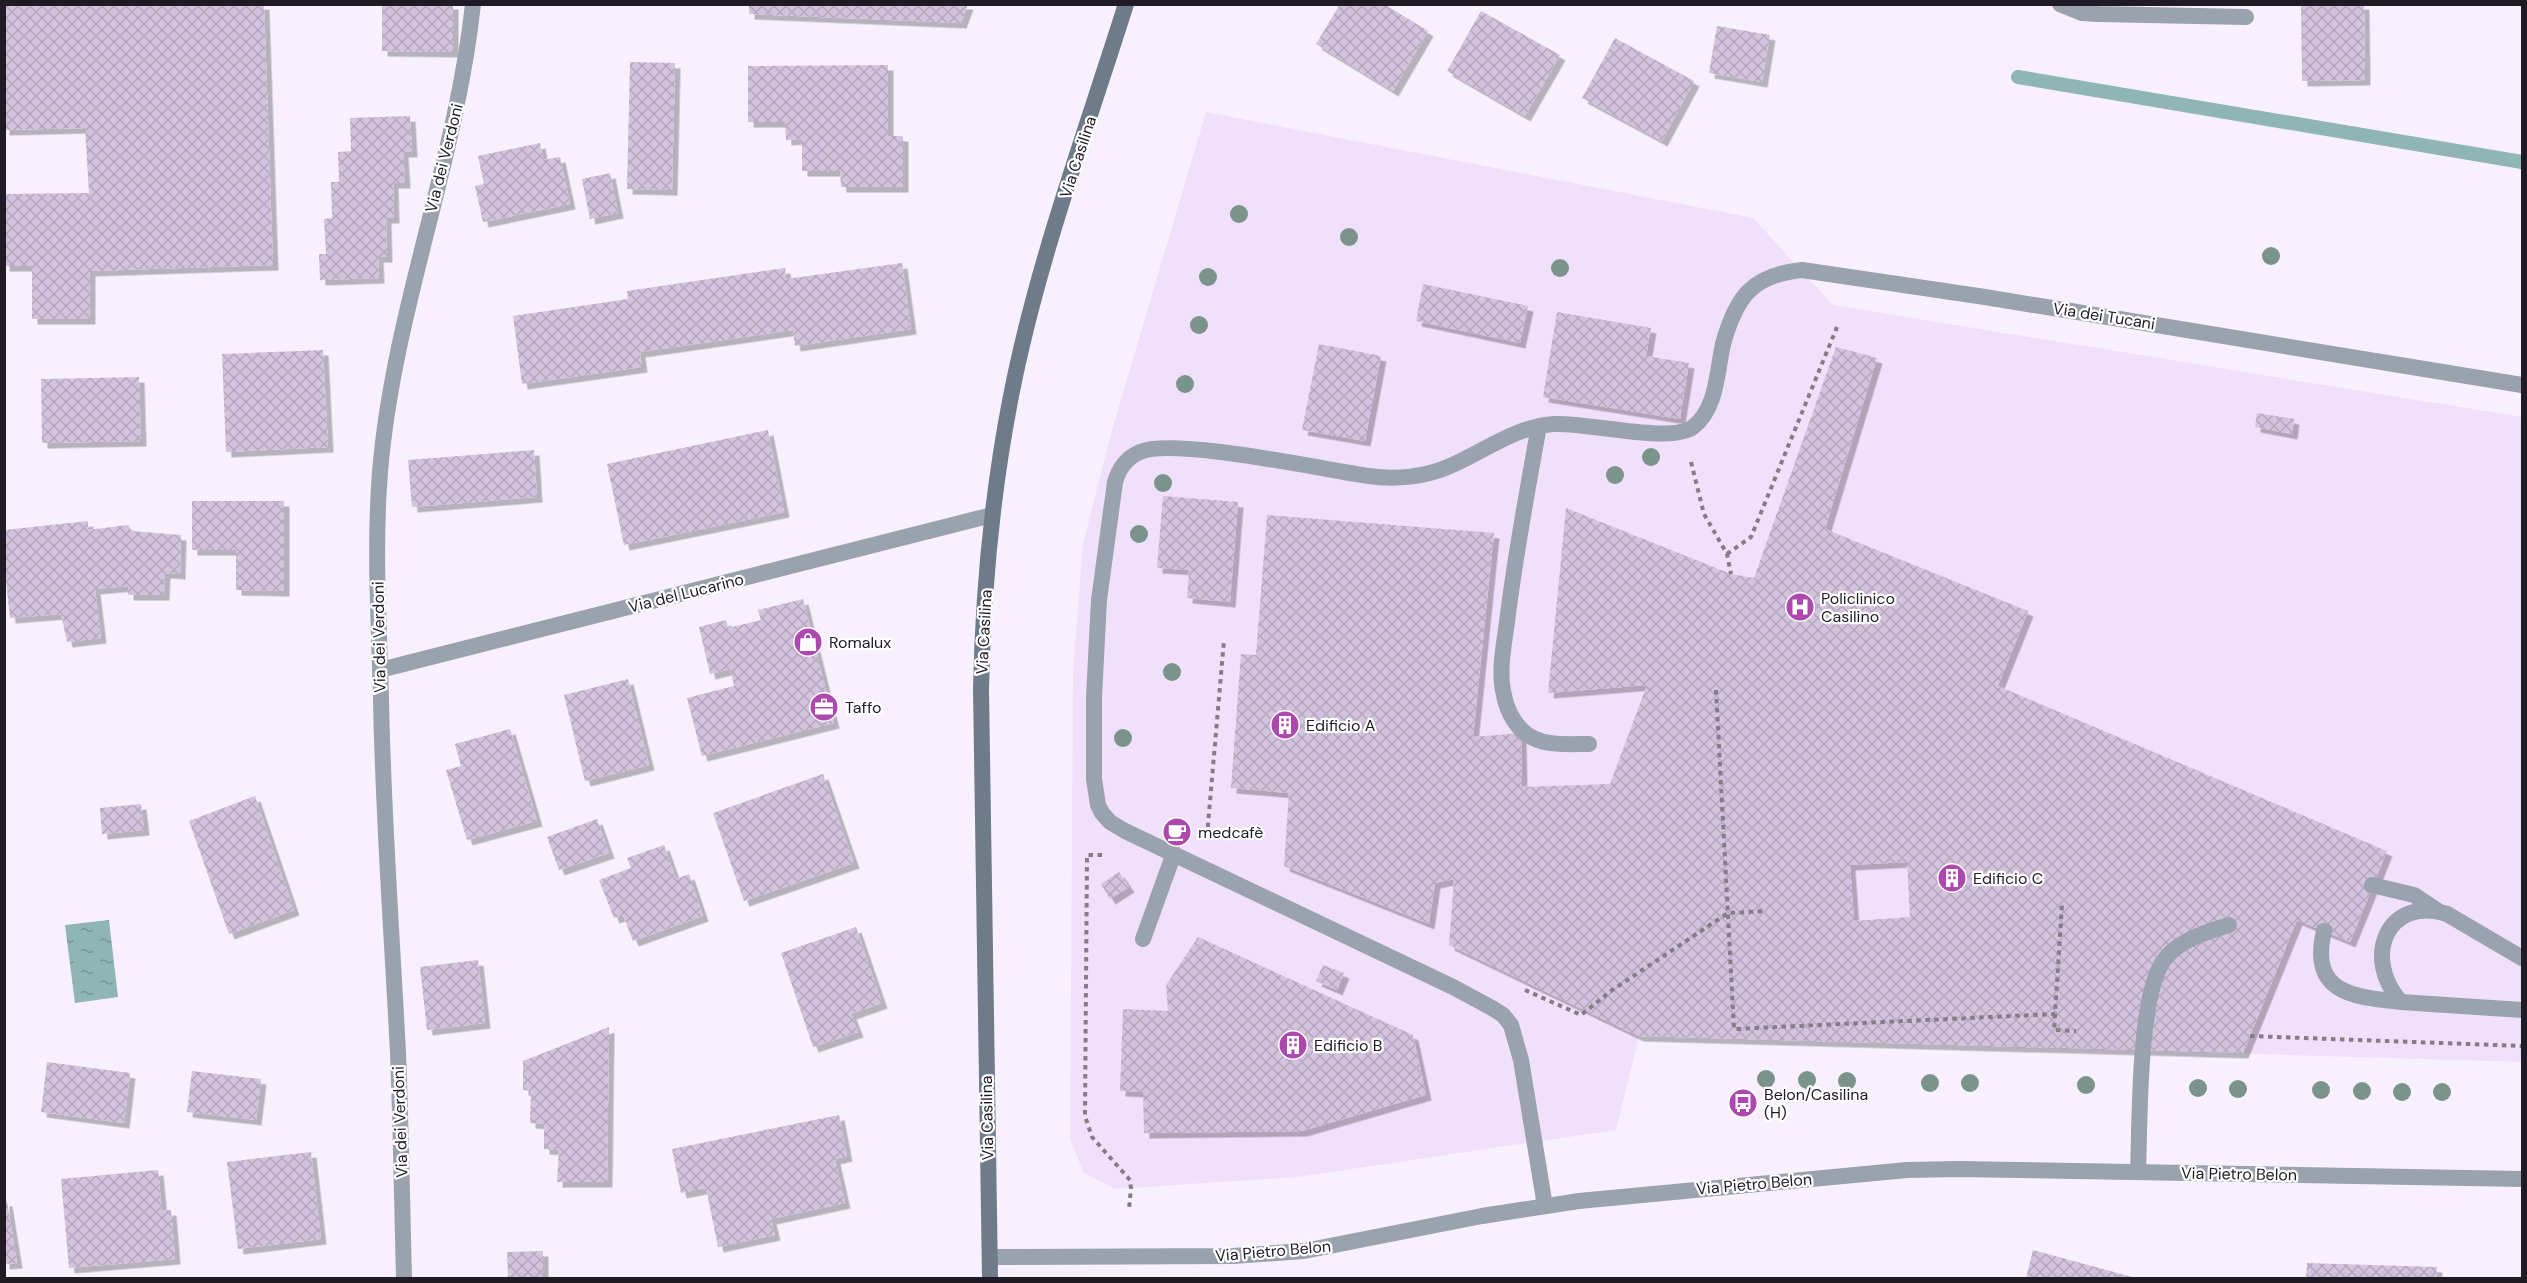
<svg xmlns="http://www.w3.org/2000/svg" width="2527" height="1283" font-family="'DM Sans',sans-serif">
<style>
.built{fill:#f1e0fc}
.water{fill:url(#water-ripples)}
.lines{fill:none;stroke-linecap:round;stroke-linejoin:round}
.stream{stroke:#8fb6b5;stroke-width:14}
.building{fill:url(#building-cross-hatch);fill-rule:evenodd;filter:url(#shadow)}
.path{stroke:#837d87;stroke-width:4;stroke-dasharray:4.5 4.5;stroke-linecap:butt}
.service{stroke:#99a2ad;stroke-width:16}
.minor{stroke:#99a2ad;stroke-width:16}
.secondary{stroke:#6e7b8a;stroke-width:16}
.tree{fill:#7a948b}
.labels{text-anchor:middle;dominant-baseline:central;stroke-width:4.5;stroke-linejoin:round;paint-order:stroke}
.street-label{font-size:16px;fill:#201a24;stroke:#fff}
.poi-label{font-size:16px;fill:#201a24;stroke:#fff;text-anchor:start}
</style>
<defs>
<pattern id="water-ripples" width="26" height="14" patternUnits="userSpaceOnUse" patternTransform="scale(1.5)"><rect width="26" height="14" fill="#8fb6b5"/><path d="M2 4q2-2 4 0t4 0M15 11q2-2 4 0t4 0" fill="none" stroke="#749393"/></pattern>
<pattern id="building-cross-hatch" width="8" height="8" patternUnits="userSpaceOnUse" patternTransform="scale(1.5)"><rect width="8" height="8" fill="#d3c3de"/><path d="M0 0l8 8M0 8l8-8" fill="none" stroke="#b5a7be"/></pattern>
<filter id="shadow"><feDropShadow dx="5.5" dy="5.5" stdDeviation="0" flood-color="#0004"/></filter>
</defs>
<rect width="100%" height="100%" fill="#f8f1fd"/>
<path class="built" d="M1206,112l547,106 80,87 689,112v645l-883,-26 -23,94 -318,47 -183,12 -31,-16 -14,-33 3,-470 10,-126 29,-114z"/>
<path class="water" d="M109,920l9,77 -43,6 -10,-78z"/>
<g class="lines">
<path class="stream" d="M2018,77l504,85"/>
</g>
<path class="building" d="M4,4h260l9,261 -183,6v48h-58v-53h-28v-72l85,-1 -4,-65 -81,2z
M382,4h71v48l-71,-1z
M749,4h219l-7,19 -212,-9z
M1340,4h44l44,27 -35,60 -77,-47z
M2301,4h63l1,76 -63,1z
M1481,11l79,44 -35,61 -78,-45z
M1717,26l53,9 -8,47 -53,-9z
M1615,38l79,43 -32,60 -80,-43z
M630,62l45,1 -3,127 -45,-1z
M888,65v71h15v51h-62l-1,-16h-38v-32l-16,1 -1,-18h-37v-56z
M410,116l2,36h-9l2,31h-12l1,35h-8l1,39h-9l1,21 -59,2 -1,-26h7l-2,-35 8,-1 -1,-36h8l-1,-30 13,-1 -1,-33z
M540,143l3,17 17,-3 10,47 -87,18 -8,-36 9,-2 -6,-28z
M610,173l8,40 -28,6 -8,-40z
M902,263l9,66 -116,17 -2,-16 -153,22 2,15 -120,17 -9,-68 115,-17 -1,-8 158,-23 1,11z
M1423,284l105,22 -8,37 -104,-22z
M1557,312l94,16 -5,28 43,7 -9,56 -137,-22z
M1319,344l62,12 -16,85 -63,-11z
M1836,347l41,11 -52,171 203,82 -30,75 389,165 -37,91 -53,-22 -54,133 -605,-17 -189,-91 5,-66 -19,4 -6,41 -145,-58 5,-73 -58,-5 10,-134 15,1 11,-140 227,18 -21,204 48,-4 1,54 88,-3 37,-99 -99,8 18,-185 165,66 23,4zM1907,862l3,55 -56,4 -4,-56z
M323,350l5,97 -102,5 -4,-98z
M139,377l2,64 -99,2 -1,-64z
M2257,413l37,6 -2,15 -37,-7z
M768,430l16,82 -160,33 -17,-81z
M534,450l3,47 -125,10 -4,-47z
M1163,496l75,6 -8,100 -43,-4 2,-28 -32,-2z
M192,501h92v90l-48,-1v-40h-44z
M88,521v9l40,-5 4,6 49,4 -1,39 -15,-1 -1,22h-36v-9l-33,3 6,49 -34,4 -6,-28 -51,4 -6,-55v-33z
M803,599l31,124 -132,33 -15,-58 47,-12 -4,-17 -20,5 -11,-47 27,-7 2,8 33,-8 -3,-10z
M628,679l21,86 -64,16 -21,-86z
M510,729l27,92 -70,19 -21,-70 15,-4 -6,-22z
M823,774l31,89 -110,38 -31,-88z
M255,796l39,114 -65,24 -40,-113z
M141,804l3,26 -42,4 -2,-26z
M597,819l12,34 -50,17 -12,-33z
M664,845l12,34 13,-5 14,42 -70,25 -10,-26 -9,3 -15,-38 32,-12 -4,-10z
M1119,872l10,15 -19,12 -9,-15z
M856,927l26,76 -31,11 7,18 -45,15 -32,-94z
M1198,937l215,98 13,60 -124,36 -158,2 -1,-41 -23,-1 3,-82 45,2 -2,-26z
M478,960l7,63 -58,7 -7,-63z
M1323,965l21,8 -7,17 -21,-9z
M609,1027l-2,155h-50l2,-32 -15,-1v-25l-14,-1 1,-32 -8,-1v-29z
M47,1062l83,11 -6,50 -83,-11z
M192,1071l69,8 -5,41 -69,-8z
M839,1115l8,41 -12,3 10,44 -74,16 4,16 -57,12 -12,-59 -25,5 -9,-44z
M311,1152l10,87 -83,10 -11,-87z
M158,1170l4,41 9,-1 4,49 -106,9 -8,-89z
M4,1201h3l10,62 -13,1z
M2033,1250l103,28h-110z
M543,1251v27h-35l-1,-26z
M2307,1263l130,4 -1,11h-130z"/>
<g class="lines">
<path class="path" d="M1691,462l13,52 23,40 4,20
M1727,554l24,-17 86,-210
M1716,690l18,339 321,-15 7,-110
M1207,836l17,-196
M1102,855h-15l-2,261 7,21 38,43 1,8 -2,21
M1525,990l56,25 30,-24 117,-78 38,-2
M2055,1014l-1,16 22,1
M2250,1036l272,10"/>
<path class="service" d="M1539,426c-12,65 -24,130 -32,196 -3,23 -9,50 -3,73 2,13 9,27 19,36 17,16 43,13 66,13
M380,670l612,-155
M2372,885l42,10 24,16
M2324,931c-15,63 30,66 77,71
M1143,939l31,-86
M2522,958l-75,-44c-61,-19 -85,45 -46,88l121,8
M2138,1172c2,-50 0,-169 24,-209 13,-22 45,-31 67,-38
M1545,1206l-24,-146 -10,-35 -8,-10 -11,-7 -39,-21 -328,-156 -15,-9 -8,-9 -4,-8 -4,-26v-82l5,-97 16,-118c4,-14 11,-24 25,-30 34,-15 185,18 229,24 26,4 57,1 81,-10 35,-15 64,-39 104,-42 33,-2 117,20 139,3 24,-18 24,-56 30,-83"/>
<path class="minor" d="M2060,4l22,9 16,1 148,3
M1723,344c13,-47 29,-69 79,-74l183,27 537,88
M990,1257l243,-1 71,-5 178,-35 97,-15 328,-31 51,-1 564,10
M404,1278c-2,-75 -3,-150 -6,-225 -6,-119 -15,-236 -17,-355 -2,-75 -7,-150 -1,-226 13,-159 76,-309 93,-468"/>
<path class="secondary" d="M990,1278l-9,-589c2,-98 11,-196 30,-293 26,-133 74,-262 115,-392"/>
</g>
<g class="tree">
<circle cx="1239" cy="214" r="9"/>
<circle cx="1349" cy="237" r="9"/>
<circle cx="2271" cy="256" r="9"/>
<circle cx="1560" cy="268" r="9"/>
<circle cx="1208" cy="277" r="9"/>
<circle cx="1199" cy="325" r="9"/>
<circle cx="1185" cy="384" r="9"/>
<circle cx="1651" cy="457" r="9"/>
<circle cx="1615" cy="475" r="9"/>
<circle cx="1163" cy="483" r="9"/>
<circle cx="1139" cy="534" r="9"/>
<circle cx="1172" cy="672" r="9"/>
<circle cx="1123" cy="738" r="9"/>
<circle cx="1766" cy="1079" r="9"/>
<circle cx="1807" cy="1080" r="9"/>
<circle cx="1847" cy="1081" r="9"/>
<circle cx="1930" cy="1083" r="9"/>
<circle cx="1970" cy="1083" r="9"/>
<circle cx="2086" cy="1085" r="9"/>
<circle cx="2198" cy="1088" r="9"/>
<circle cx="2238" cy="1089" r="9"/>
<circle cx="2321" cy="1090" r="9"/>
<circle cx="2362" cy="1091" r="9"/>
<circle cx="2402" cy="1092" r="9"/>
<circle cx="2442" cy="1092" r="9"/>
</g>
<defs>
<g id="hospital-disc" transform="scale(1.5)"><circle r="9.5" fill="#ad48ae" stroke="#fff"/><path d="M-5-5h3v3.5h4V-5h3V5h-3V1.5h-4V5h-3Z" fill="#fff"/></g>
<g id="shop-disc" transform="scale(1.5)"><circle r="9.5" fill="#ad48ae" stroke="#fff"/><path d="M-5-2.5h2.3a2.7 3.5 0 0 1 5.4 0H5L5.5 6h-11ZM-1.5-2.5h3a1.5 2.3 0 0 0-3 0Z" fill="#fff"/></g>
<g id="office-disc" transform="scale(1.5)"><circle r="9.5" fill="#ad48ae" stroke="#fff"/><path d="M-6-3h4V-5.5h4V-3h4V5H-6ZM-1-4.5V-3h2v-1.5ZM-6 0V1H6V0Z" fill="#fff"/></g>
<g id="building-disc" transform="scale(1.5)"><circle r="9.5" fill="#ad48ae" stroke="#fff"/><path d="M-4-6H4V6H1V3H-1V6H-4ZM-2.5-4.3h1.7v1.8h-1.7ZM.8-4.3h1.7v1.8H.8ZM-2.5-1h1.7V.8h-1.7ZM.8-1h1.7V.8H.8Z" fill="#fff"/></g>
<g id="cafe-disc" transform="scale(1.5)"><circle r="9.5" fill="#ad48ae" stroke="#fff"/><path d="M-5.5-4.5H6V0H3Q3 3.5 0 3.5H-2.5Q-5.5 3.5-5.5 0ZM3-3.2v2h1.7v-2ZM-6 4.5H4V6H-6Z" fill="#fff"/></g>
<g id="bus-disc" transform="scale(1.5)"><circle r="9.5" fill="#ad48ae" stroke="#fff"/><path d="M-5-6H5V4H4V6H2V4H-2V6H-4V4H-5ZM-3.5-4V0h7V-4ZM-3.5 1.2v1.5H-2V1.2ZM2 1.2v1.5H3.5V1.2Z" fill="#fff"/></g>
</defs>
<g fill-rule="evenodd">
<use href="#hospital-disc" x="1800" y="607"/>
<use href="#shop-disc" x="808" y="642"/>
<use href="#office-disc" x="824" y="707"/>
<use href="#building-disc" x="1285" y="725"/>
<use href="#cafe-disc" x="1177" y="832"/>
<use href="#building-disc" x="1952" y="878"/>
<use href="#building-disc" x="1293" y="1045"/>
<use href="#bus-disc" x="1743" y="1103"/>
</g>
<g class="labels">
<g class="street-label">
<text transform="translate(1078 157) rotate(-72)">Via Casilina</text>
<text transform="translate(444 158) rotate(-76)">Via dei Verdoni</text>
<text transform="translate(2104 316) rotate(9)">Via dei Tucani</text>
<text transform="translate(686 593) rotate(-14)">Via del Lucarino</text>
<text transform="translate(984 632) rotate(-87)">Via Casilina</text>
<text transform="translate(379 637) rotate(-91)">Via dei Verdoni</text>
<text transform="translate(987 1118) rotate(-91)">Via Casilina</text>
<text transform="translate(400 1122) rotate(-92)">Via dei Verdoni</text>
<text transform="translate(2239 1174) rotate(1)">Via Pietro Belon</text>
<text transform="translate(1754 1184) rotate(-5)">Via Pietro Belon</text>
<text transform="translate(1273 1251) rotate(-5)">Via Pietro Belon</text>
</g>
<g class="poi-label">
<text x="1821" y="598">Policlinico<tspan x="1821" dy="18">Casilino</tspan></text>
<text x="829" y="642">Romalux</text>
<text x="845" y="707">Taffo</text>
<text x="1306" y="725">Edificio A</text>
<text x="1198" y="832">medcafè</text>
<text x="1973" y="878">Edificio C</text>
<text x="1314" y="1045">Edificio B</text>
<text x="1764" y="1094">Belon/Casilina<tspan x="1764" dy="18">(H)</tspan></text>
</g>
</g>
<rect width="2527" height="1283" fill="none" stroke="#201a24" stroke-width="12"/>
</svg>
